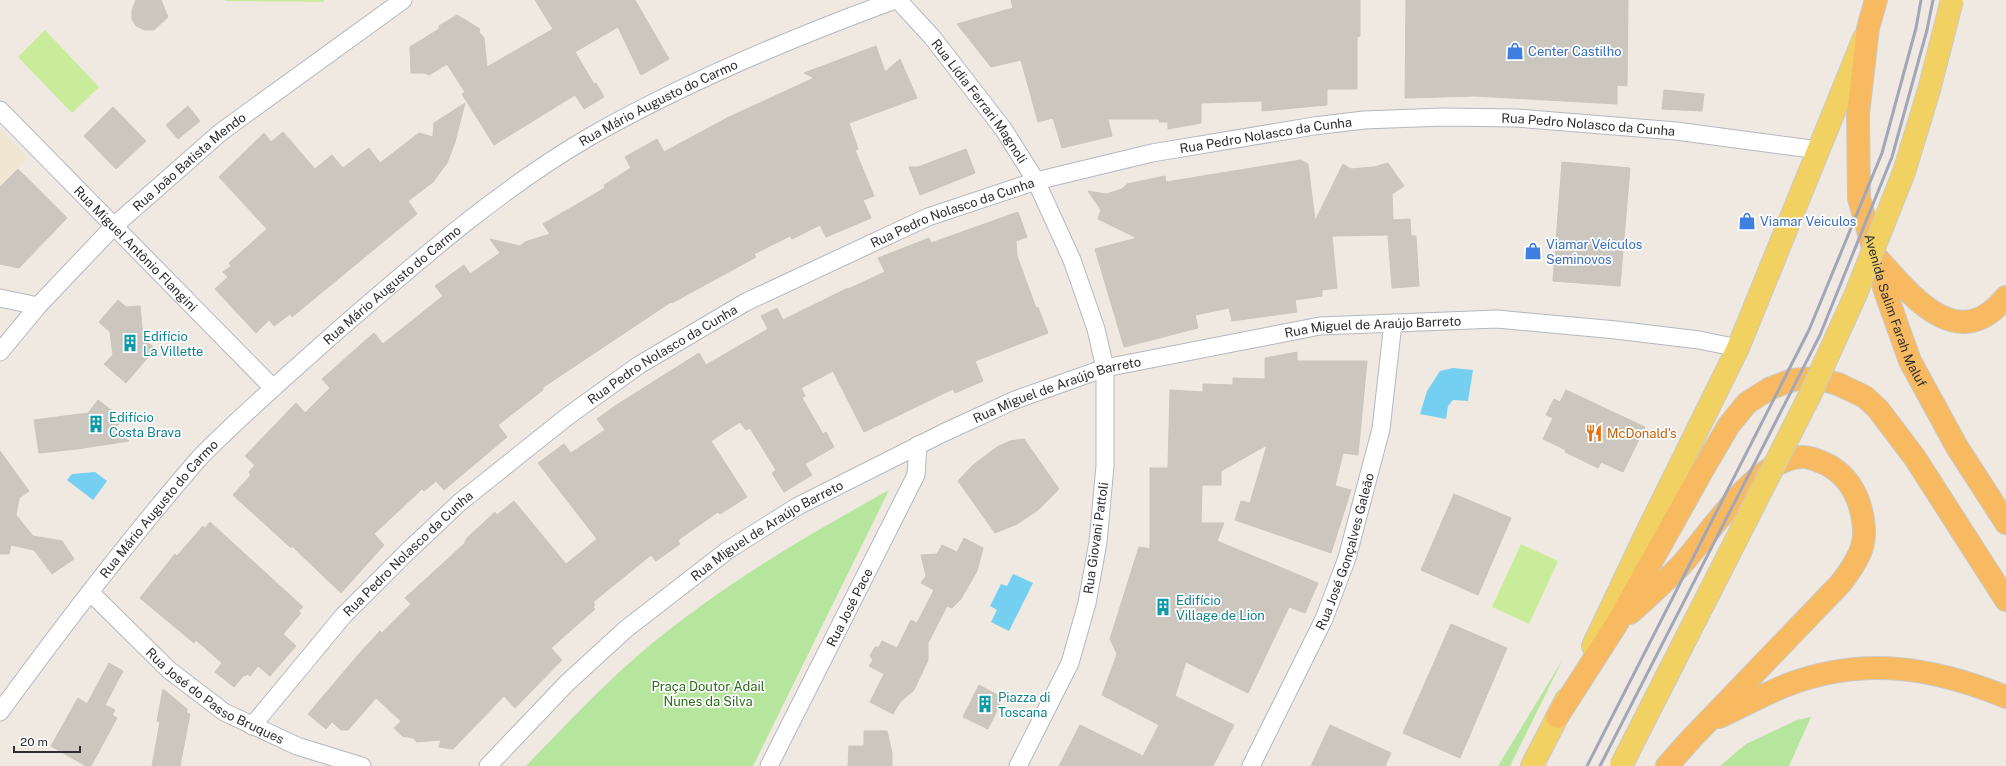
<svg xmlns="http://www.w3.org/2000/svg" width="2006" height="766" font-family="'Public Sans',sans-serif">
<style>
.education{fill:#f0e6d1}
.green{fill:#b6e59e}
.pitch{fill:#c9ec9a}
.water{fill:#75cff0}
.building{fill:#cbc7bf;stroke:#cbc5ba}
.lines{fill:none;stroke-linecap:round;stroke-linejoin:round}
.minor-casing{stroke:#b4b7c1;stroke-width:19}
.primary-casing{stroke:#c9c9c9;stroke-width:24}
.trunk-casing{stroke:#c9c9c9;stroke-width:24}
.minor{stroke:#fff;stroke-width:17}
.primary{stroke:#f2d163;stroke-width:22}
.trunk{stroke:#f8ba60;stroke-width:22}
.rail{stroke:#a3a6b8;stroke-width:3}
.primary-bridge-casing{stroke:#c9c9c9;stroke-width:24;stroke-linecap:butt}
.primary-bridge{stroke:#f2d163;stroke-width:22}
.labels{text-anchor:middle;dominant-baseline:central;stroke-width:3.5;stroke-linejoin:round;paint-order:stroke}
.shop-label{font-size:13px;fill:#366cbe;stroke:#fff;text-anchor:start}
.street-label{font-size:13px;fill:#2e2e2e;stroke:#fff}
.culture-label{font-size:13px;fill:#0d838f;stroke:#fff;text-anchor:start}
.food-label{font-size:13px;fill:#c56008;stroke:#fff;text-anchor:start}
.park-label{font-size:13px;fill:#2c6e1b;stroke:#fff}
</style>
<rect width="100%" height="100%" fill="#efe9e1"/>
<path class="education" d="M0,129l28,30 -28,28z"/>
<path class="green" d="M889,490l-136,276h-227c36,-37 71,-75 110,-109 77,-67 165,-118 253,-167z
M1563,659l-53,107h-12z
M1811,717l-22,49h-69l26,-22 51,-24z"/>
<path class="pitch" d="M225,0h99v2l-99,-1z
M45,30l54,57 -27,26 -54,-56z
M1521,544l37,17 -29,63 -37,-17z"/>
<path class="water" d="M1453,368l20,2 -5,31 -15,-1 -5,6 -2,13 -26,-5 7,-23 13,-20z
M95,472l12,9 -14,19 -26,-20 5,-6z
M1013,574l20,9 -24,48 -18,-9 6,-12 -7,-4 11,-22 6,2z"/>
<path class="building" d="M136,0h25l7,17 -14,13h-9l-9,-4 -4,-7v-9z
M535,0h100l34,59 -28,16 -23,-48 -43,25 19,32 2,-1 8,14 -20,12 -9,-14 -81,50 -32,-51 3,-2 -18,-28 -18,11 -5,-2h-13l-1,-26 29,-18v-3l18,-11 23,14 -1,3 5,6 3,29 66,-38z
M1011,0h349v36l-3,1v52h-30v16l-65,6v-10l-61,2v20l-33,6v-7h-9v-3h-51l4,17 -50,12 -9,-30 -15,4 -17,-62 -30,7 -34,-43 56,-16z
M1406,0h222l-1,86 -10,-1v19l-142,-8 -70,2z
M876,46l9,26 15,-13 17,39 -68,25 9,26 -3,1 19,46 -11,4 8,18 -45,19 -6,-12 -28,14 -2,-3 -36,18 2,3 -84,46 -1,-1 -129,86 1,2 -45,35 9,12 -63,53 -8,-9 -12,10 -2,-2 -48,45 10,11 -43,48 -49,-47 -1,2 -58,-53 18,-20 -2,-3 6,-7 -10,-9 51,-53 9,10 25,-25 -8,-9 45,-40 7,-6 9,11 60,-48 -8,-10 29,-21 6,9 30,-21 -10,-14 30,7 5,-4 25,-8 -7,-10 62,-36 -1,-3 27,-17 -6,-11 32,-18 7,13 63,-34 87,-40 -10,-5z
M1664,90l40,4 -2,17 -40,-2z
M465,103l-10,39 -8,21 -14,19 -25,19 9,13 -125,103 -2,-3 -16,12 -5,-6 -13,13 -41,-44 13,-12 -5,-5 8,-6 -2,-3 38,-34 -48,-52 45,-44 7,9 12,-10 32,37 17,-14 11,13 26,-20 11,15 39,-30 14,4 1,-14z
M188,106l12,15 -22,18 -12,-14z
M113,107l33,34 -30,28 -32,-33z
M966,149l9,24 -55,22 -11,-28h9z
M1301,160l7,4 7,57 28,-57 8,5 23,-2 14,-4 16,23 -12,8 1,26 17,-1 1,17h5l3,50 -27,2 -4,-53 -56,1 5,52 -15,2v6l-27,4 2,12 -65,9 -3,-13 -34,7 3,13 -74,19 -29,-98 42,-11 -39,-19 3,-9 -13,-19 18,3 16,-5 5,-5 38,-8 1,6z
M1562,162l68,6 -10,118 -67,-5z
M18,169l49,49 -48,50 -19,-4v-77z
M1018,212l9,25 -11,4 1,15 19,52 2,-1 10,26 -73,28 8,20 -28,12 -2,-4 -89,43 -31,-61 -32,17 4,8 -3,2 21,36 3,-2 8,15 -29,17 7,11 -28,17 -12,-19 4,-3 -26,-42 -4,2 -6,-8 -29,19 36,56 -27,17 -2,-2 -40,28 2,4 -24,17 -5,-6 -58,47 2,3 -2,2 2,2 -44,39 11,12 -47,48 -11,-12 -51,53 -14,-2 2,-7 -24,2 -4,-4 -11,-2 -8,-8 7,-7 -25,-23 -28,32h-7l-9,-8 -6,7 -18,-15 50,-59 22,-24 2,2 29,-29 -6,-6 59,-54 3,-6 28,-26 2,3 17,-14 52,63 31,-25 -59,-76 26,-19 7,9 34,-23 -8,-11 18,-13 84,-53 7,12 62,-36 -7,-13 16,-8 6,12 65,-32v1l37,-17 -7,-14 51,-20 2,5z
M118,300l8,7 14,-1 3,32 12,11 -29,34 -22,-19 9,-9 -3,-23 -11,-10z
M1297,352v9h70l-9,94 -15,-2 -8,33 16,4 -20,63 -96,-33 6,-19 9,2 17,-58 -46,26v14h-19l-1,38h23l-7,18 101,42 -13,30 -16,-6 -41,86 -62,-31 -11,34 59,29 -21,41h-154l21,-41 63,31 16,-31 -57,-30 15,-41 -7,-15 29,-92 11,2v-81h18l2,-78 33,2v-8l30,1v-7l32,1v-21z
M1566,390l79,37 -22,45 -22,-10 -3,6 -33,-16 1,-2 -23,-11 10,-21 -7,-3 8,-16 6,3z
M98,400l25,19 -9,11 15,11 -52,8 -38,4 -5,-33 54,-7z
M1024,439l35,50 -21,21 -21,14 -22,9 -37,-52 15,-16 24,-18 13,-6z
M0,451l29,40 -10,7 -3,17 17,21 29,5 12,18 -22,15 -18,-24 -23,-5 -2,9h-9z
M1454,494l57,24 -33,77 -57,-25z
M210,522l93,85 -5,4 3,2 -18,21 13,12 -26,30 -12,-10 -8,10 -3,-2 -2,2 -1,-1 -10,12 -19,-15 7,-9 -26,-23 -2,3 -54,-45 35,-44 2,2 26,-30 2,2z
M964,538l19,10 -6,23 -16,28 -9,9 -5,-2 -19,37v17l-14,30 -14,12 -7,12 -23,-12 14,-28 -15,-8 4,-6 -3,-4 5,-9h4l3,-6 15,7 14,-28 6,3 17,-33 -13,-7 5,-7 -5,-21 16,-1 5,-9 15,7z
M1451,624l56,24 -47,110 -57,-25z
M109,663l14,8 -18,34 10,5 -3,5 5,3 -26,48h-5l-35,-20 27,-48 9,6z
M979,685l24,13 -15,31 -25,-12z
M163,689l24,20v4l3,1 -10,52h-28l8,-44 -3,-1z
M1330,725l61,28 -6,13h-74z
M864,731h23l5,22v13h-44l1,-20h15z"/>
<g class="lines">
<g class="minor-casing">
<g id="minor">
<path id="s1" d="M898,0l34,37 72,93 32,51 36,79 24,69 9,39v98l-7,76 -11,61 -17,60 -52,103"/>
<path id="s2" d="M0,110l273,278"/>
<path d="M0,298l38,8"/>
<path id="s3" d="M0,352l38,-46 76,-80 107,-94 182,-132"/>
<path id="s4" d="M90,592l79,78 55,42 73,34 65,20"/>
<path id="s5" d="M0,712c62,-85 126,-169 195,-249 11,-13 25,-25 37,-37 34,-32 69,-63 104,-94 81,-70 162,-142 255,-196 97,-55 200,-98 304,-136"/>
<path id="s6" d="M252,726l92,-111 62,-62 53,-50 109,-87 71,-51 107,-63 182,-85 108,-36 116,-28 162,-27 50,-6 79,-3 73,1 160,13 143,19"/>
<path id="s7" d="M488,766l79,-83 59,-54 102,-79 70,-44 145,-73 72,-33 90,-32 215,-42 177,-7 119,11 83,10 39,8"/>
<path id="s8" d="M769,766l147,-291 2,-30"/>
<path id="s9" d="M1251,766l73,-147 23,-61 34,-129 12,-106"/>
</g>
</g>
<g class="primary-casing">
<path id="primary" d="M1593,646l56,-118 89,-180 126,-310
M1532,766l34,-66"/>
</g>
<g class="trunk-casing">
<g id="trunk">
<path id="s10" d="M1876,0l-8,28 -10,86 1,84 26,93 25,70 47,86 49,76"/>
<path d="M1879,260c34,38 80,95 127,37"/>
<path d="M1630,613c18,-16 37,-33 53,-50 28,-31 75,-106 120,-106 8,0 16,4 23,7 16,8 27,22 33,39 11,36 4,51 -18,80l-150,156 -24,27"/>
<path d="M1557,717l59,-92 86,-154 27,-46 18,-22 22,-14 23,-9 24,-2 22,6 27,13 13,12 37,49 91,142"/>
<path d="M1719,717c22,-10 45,-23 68,-32 77,-29 145,-18 219,12"/>
</g>
</g>
<use href="#minor" class="minor"/>
<use href="#primary" class="primary"/>
<use href="#trunk" class="trunk"/>
<path class="rail" d="M1587,766l222,-436 73,-177 34,-125 5,-28
M1600,766l220,-431 72,-178 35,-127 6,-30"/>
<g class="primary-bridge-casing">
<path id="primary-bridge" d="M1621,766l189,-371 45,-99 49,-124 25,-82 23,-90"/>
</g>
<use href="#primary-bridge" class="primary-bridge"/>
</g>
<defs>
<g id="shop-bare" transform="scale(1.38)"><path d="M-5-2.5h2.3a2.7 3.5 0 0 1 5.4 0H5L5.5 6h-11ZM-1.5-2.5h3a1.5 2.3 0 0 0-3 0Z" fill="#3f7fe0" stroke="#fff" stroke-width="2.5" paint-order="stroke"/></g>
<g id="building-bare" transform="scale(1.38)"><path d="M-4-6H4V6H1V3H-1V6H-4ZM-2.5-4.3h1.7v1.8h-1.7ZM.8-4.3h1.7v1.8H.8ZM-2.5-1h1.7V.8h-1.7ZM.8-1h1.7V.8H.8Z" fill="#0f9aa8" stroke="#fff" stroke-width="2.5" paint-order="stroke"/></g>
<g id="restaurant-bare" transform="scale(1.38)"><path d="M-5-6h1v4h1v-4h1v4h1v-4h1v5L-1.5 .5V6h-2V.5L-5-1ZM5-6V6H3V1.5H1.5Q1.5-4 5-6Z" fill="#e8710a" stroke="#fff" stroke-width="2.5" paint-order="stroke"/></g>
</defs>
<g fill-rule="evenodd">
<use href="#shop-bare" x="1515" y="51"/>
<use href="#shop-bare" x="1747" y="221"/>
<use href="#shop-bare" x="1533" y="251"/>
<use href="#building-bare" x="130" y="343"/>
<use href="#building-bare" x="96" y="424"/>
<use href="#restaurant-bare" x="1594" y="433"/>
<use href="#building-bare" x="1163" y="607"/>
<use href="#building-bare" x="985" y="704"/>
</g>
<g class="labels">
<g class="shop-label">
<text x="1528" y="51">Center Castilho</text>
<text x="1760" y="221">Viamar Veiculos</text>
<text x="1546" y="244">Viamar Veículos<tspan x="1546" dy="15">Seminovos</tspan></text>
</g>
<g class="street-label">
<text stroke="none"><textPath href="#s1" startOffset="130">Rua Lídia Ferrari Magnoli</textPath></text>
<text stroke="none"><textPath href="#s5" startOffset="906">Rua Mário Augusto do Carmo</textPath></text>
<text stroke="none"><textPath href="#s6" startOffset="1529">Rua Pedro Nolasco da Cunha</textPath></text>
<text stroke="none"><textPath href="#s6" startOffset="1205">Rua Pedro Nolasco da Cunha</textPath></text>
<text stroke="none"><textPath href="#s3" startOffset="269">Rua João Batista Mendo</textPath></text>
<text stroke="none"><textPath href="#s6" startOffset="881">Rua Pedro Nolasco da Cunha</textPath></text>
<text stroke="none"><textPath href="#s2" startOffset="194">Rua Miguel Antônio Flangini</textPath></text>
<text stroke="none"><textPath href="#s5" startOffset="582">Rua Mário Augusto do Carmo</textPath></text>
<text stroke="none"><textPath href="#s10" startOffset="318">Avenida Salim Farah Maluf</textPath></text>
<text stroke="none"><textPath href="#s7" startOffset="1015">Rua Miguel de Araújo Barreto</textPath></text>
<text stroke="none"><textPath href="#s6" startOffset="557">Rua Pedro Nolasco da Cunha</textPath></text>
<text stroke="none"><textPath href="#s7" startOffset="691">Rua Miguel de Araújo Barreto</textPath></text>
<text stroke="none"><textPath href="#s5" startOffset="258">Rua Mário Augusto do Carmo</textPath></text>
<text stroke="none"><textPath href="#s7" startOffset="367">Rua Miguel de Araújo Barreto</textPath></text>
<text transform="translate(1096 538) rotate(-82)">Rua Giovani Pattoli</text>
<text stroke="none"><textPath href="#s9" startOffset="235">Rua José Gonçalves Galeão</textPath></text>
<text stroke="none"><textPath href="#s6" startOffset="233">Rua Pedro Nolasco da Cunha</textPath></text>
<text stroke="none"><textPath href="#s8" startOffset="178">Rua José Pace</textPath></text>
<text stroke="none"><textPath href="#s4" startOffset="164">Rua José do Passo Bruques</textPath></text>
</g>
<g class="culture-label">
<text x="143" y="336">Edifício<tspan x="143" dy="15">La Villette</tspan></text>
<text x="109" y="417">Edifício<tspan x="109" dy="15">Costa Brava</tspan></text>
<text x="1176" y="600">Edifício<tspan x="1176" dy="15">Village de Lion</tspan></text>
<text x="998" y="697">Piazza di<tspan x="998" dy="15">Toscana</tspan></text>
</g>
<g class="food-label">
<text x="1607" y="433">McDonald's</text>
</g>
<g class="park-label">
<text x="708" y="686">Praça Doutor Adail<tspan x="708" dy="15">Nunes da Silva</tspan></text>
</g>
</g>
<path d="M14 746v6h66v-6" fill="none" stroke="#2e2e2e" stroke-width="2"/>
<text x="20" y="746" font-size="12" fill="#2e2e2e" stroke="#ffffff" stroke-width="3" paint-order="stroke">20 m</text>
</svg>
